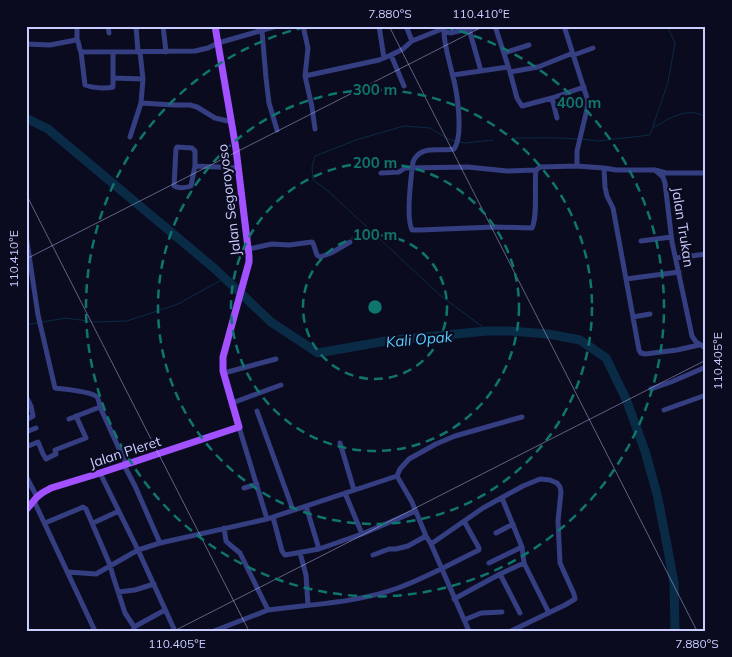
<svg xmlns="http://www.w3.org/2000/svg" width="732" height="657" font-family="Mulish,sans-serif">
<style>
.lines{fill:none;stroke-linecap:round;stroke-linejoin:round}
.stream{stroke:#0a2b45;stroke-width:1}
.river{stroke:#0a2b45;stroke-width:9}
.minor{stroke:#343e81;stroke-width:5}
.major{stroke:#a151ff;stroke-width:7}
.ticks{fill:none;stroke:#cacdff;stroke-width:1;stroke-opacity:0.45}
.ring{fill:none;stroke:#0f766e;stroke-width:2.5;stroke-dasharray:9 6}
.labels{text-anchor:middle;dominant-baseline:central;stroke-width:4.5;stroke-linejoin:round;paint-order:stroke}
.street-label{font-size:14px;fill:#cacdff;stroke:#0b0b20}
.water-label{font-size:15px;font-style:italic;fill:#58cdff;stroke:#0b0b20}
.centre{fill:#0f766e;stroke:#0b0b20;stroke-width:2.5}
.ring-label{font-size:15px;text-anchor:middle;font-weight:bold;fill:#0f766e;stroke:#0b0b20;stroke-width:4.5;stroke-linejoin:round;paint-order:stroke}
.neatline{fill:none;stroke:#cacdff;stroke-width:2}
.ticks-label{font-size:12px;text-anchor:middle;fill:#cacdff}
</style>
<rect width="100%" height="100%" fill="#0b0b20"/>
<g class="lines">
<path class="stream" d="M654,127c5,-2 9,-5 14,-8 11,-5 27,-11 38,-1
M514,138c21,0 42,-1 63,1
M581,139l17,2 52,-6 18,-53 7,-39 -8,-17
M455,141l-7,-2 -18,-11 -26,-2 -45,13 -44,17 -3,11 1,13 15,11 54,50 59,55 47,35
M459,142l6,1 28,-3
M42,322l24,-4 28,4 33,-1 51,-17 47,-26
M26,325l12,-2"/>
<path class="river" d="M26,118l22,11 167,140 56,53 47,31 74,-13 96,-9h21l39,3 32,6 26,18 20,41 19,52 12,43 10,51 7,38 1,48"/>
<path class="minor" d="M77,26v14
M108,26l1,7
M136,26l2,26
M163,26l3,26
M303,26l5,22 -3,28 7,31 3,22
M379,26l5,32
M406,26l6,15
M439,26l5,5 6,2 32,-7
M495,26l15,46 7,26 5,8 30,-8 32,-11
M564,26l23,72v11l-10,42v15l27,2 12,2h39l11,3h40
M469,29l12,42
M262,31l4,47 3,25 8,27
M444,31c0,14 5,28 8,42 5,17 12,62 2,76 -14,3 -34,-5 -41,13 -2,15 -7,56 -1,68h8l75,-3 37,1c6,-12 2,-43 4,-58
M26,44l24,1 26,-5 2,1 2,9 2,2 113,-1 13,-3 10,-5 59,-17
M81,52l4,33c8,3 21,4 28,2v-35
M504,53l25,-8
M391,55l13,31
M574,55l19,-7
M510,72l28,-5 35,-14
M453,75l55,-8
M305,76l74,-16 12,-5 12,-6 9,-8 30,-12
M113,78l30,1
M552,98l5,20
M141,103l33,2h16l7,2 18,11 17,4
M130,137l11,-34 2,-24 -3,-27
M177,147l15,1 3,3v15l-4,20c-6,2 -11,3 -17,0l2,-37z
M195,166l44,2
M604,168l1,19 2,9 6,12 26,142 2,3 4,1 32,-4 22,-5
M655,170l8,7 2,6 7,59 20,94 4,6 10,6
M381,173l18,-1 6,-4 63,-1 39,4 29,-1 4,-3 37,-1
M26,235l12,80 17,73c9,1 34,3 41,8 3,2 3,7 4,11l26,57
M641,241l30,-4
M249,249l23,-5 17,1 23,-3 1,1 4,12 3,2 11,-4 19,-11
M676,258l30,-4
M626,279l53,-7
M633,317l17,-3
M224,373l52,-14
M651,389l20,-7 35,-15
M26,396l5,10 2,10 -7,4
M232,403l49,-18
M664,410l42,-15
M257,411l36,99
M69,419l31,-12
M239,427l28,92
M26,432l10,-4
M340,443l14,47
M26,447l12,-5 5,12 3,5 10,-5 -1,-4 31,-12 -10,-22
M124,465l11,21 25,57
M100,473l38,77 37,81
M26,476l11,21
M397,476l3,-7 9,-10 27,-15 19,-8 67,-19
M244,488l13,-4
M345,493l17,41
M502,498l20,49 2,16 25,50
M34,501l61,130
M306,506l13,43
M273,517l9,34 3,4 34,-6 43,-15 54,-23
M45,523l36,-15 2,-1 3,2 24,56 3,11 12,37 8,12 2,6
M93,523l26,-12
M496,533l17,-9
M431,544l52,-36 40,-22 17,-7 10,1 7,3 3,4 1,5 -3,29 2,42 14,31 1,5 -10,6 -54,26
M300,553l6,22 2,30
M373,555l16,-6h7l12,-3 18,-10
M489,563l33,-16
M68,572l28,2 42,-24 22,-7 107,-24 130,-43 15,26 14,34 5,8 38,87
M500,574l20,39
M118,592l17,-2 19,-6
M454,599l46,-25 24,-11
M268,610c44,-6 88,-7 130,-22 28,-10 54,-25 81,-38v-2l-15,-27
M464,620l17,-7 21,-1
M134,627l31,-17
M214,631l54,-21 -28,-57 -11,-9 -3,-3 -2,-13"/>
<path class="major" d="M26,510l11,-13 5,-4 9,-5 49,-15 139,-46 -16,-56v-14l26,-95v-6l-13,-107 -21,-123"/>
</g>
<path class="ticks" d="M389,26l308,605M26,194l223,437M26,259l458,-233M174,631l532,-271"/>
<g class="ring">
<circle cx="375" cy="307" r="72"/>
<circle cx="375" cy="307" r="144"/>
<circle cx="375" cy="307" r="217"/>
<path d="M445 27A289 289 0 1 1 305 27"/>
</g>
<g class="labels">
<g class="street-label">
<text transform="translate(229 200) rotate(-97)">Jalan Segoroyoso</text>
<text transform="translate(683 227) rotate(81)">Jalan Trukan</text>
<text transform="translate(125 452) rotate(-18)">Jalan Pleret</text>
</g>
<g class="water-label">
<text transform="translate(419 339) rotate(-5)">Kali Opak</text>
</g>
</g>
<circle cx="375" cy="307" r="8" class="centre"/>
<g class="ring-label">
<text x="375" y="95">300 m</text>
<text x="579" y="108">400 m</text>
<text x="375" y="168">200 m</text>
<text x="375" y="240">100 m</text>
</g>
<rect width="732" height="657" fill="none" stroke="#0b0b20" stroke-width="55"/>
<rect x="28" y="28" width="676" height="602" class="neatline"/>
<g class="ticks-label">
<text x="390" y="18">7.880°S</text>
<text x="481" y="18">110.410°E</text>
<text transform="translate(14 259) rotate(-90)" y="4">110.410°E</text>
<text transform="translate(718 361) rotate(-90)" y="4">110.405°E</text>
<text x="177" y="648">110.405°E</text>
<text x="697" y="648">7.880°S</text>
</g>
</svg>
